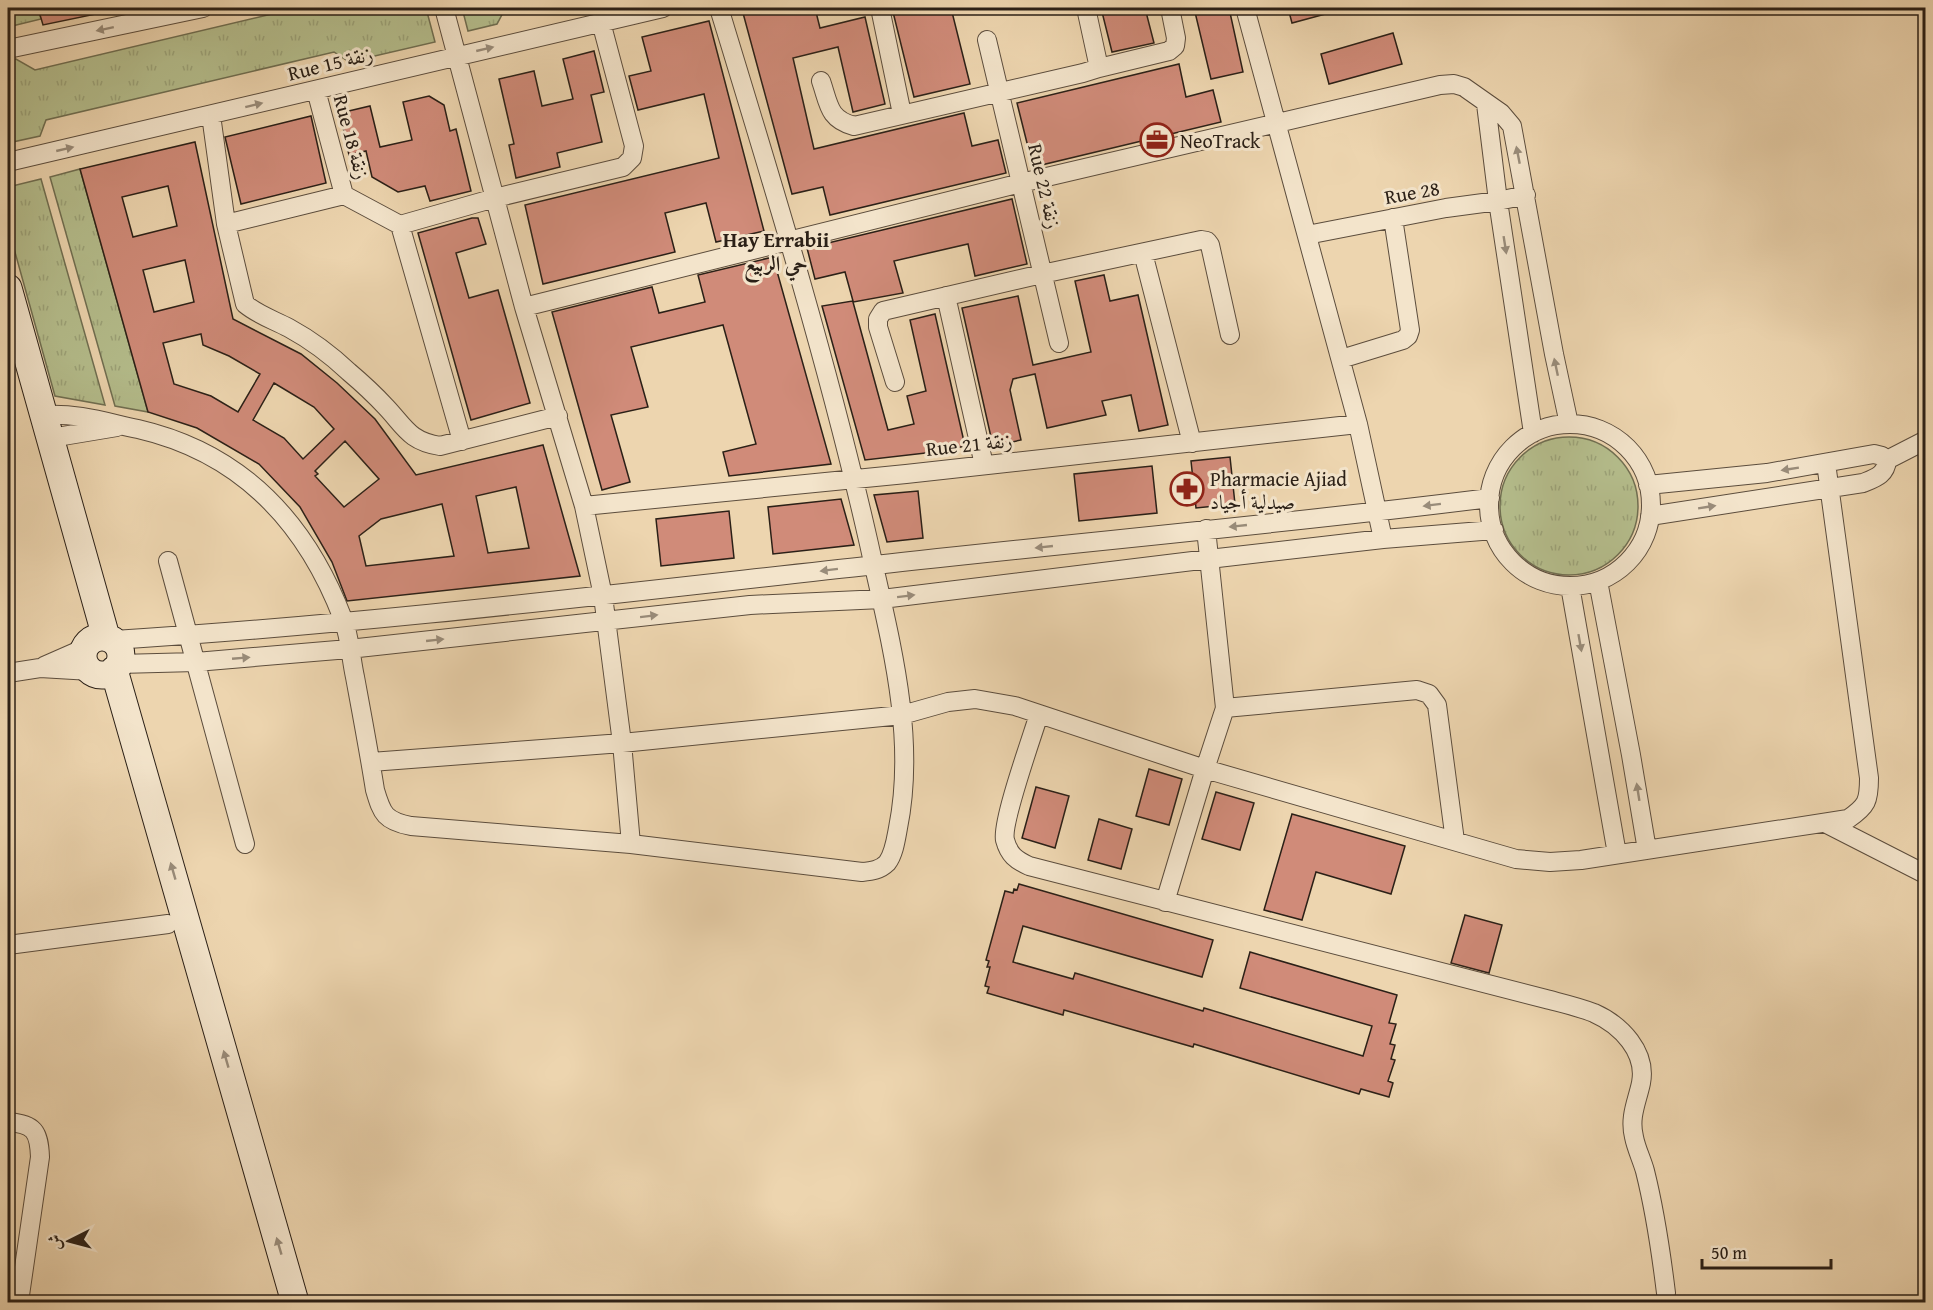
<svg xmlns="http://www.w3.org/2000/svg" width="1933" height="1310" font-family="'Gentium Book Plus',Amiri,serif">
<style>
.grass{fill:url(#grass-tufts);stroke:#706f52;stroke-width:1.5}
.building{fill:#d08b79;stroke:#2b2017;stroke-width:1.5;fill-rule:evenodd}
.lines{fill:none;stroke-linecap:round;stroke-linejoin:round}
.minor-casing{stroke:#5c4d3d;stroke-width:20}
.secondary-casing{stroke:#2b2017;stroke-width:29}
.minor{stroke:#f3e4cb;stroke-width:18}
.secondary{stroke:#f3e4cb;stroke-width:27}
.oneway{fill:#998c7a}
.labels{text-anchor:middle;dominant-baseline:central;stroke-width:6;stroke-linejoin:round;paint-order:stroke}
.street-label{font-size:20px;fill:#2b2017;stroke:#f3e4cb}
.poi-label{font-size:20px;fill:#2b2017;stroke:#f3e4cb;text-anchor:start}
.neighbourhood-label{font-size:21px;font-weight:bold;fill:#2b2017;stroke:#f3e4cb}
</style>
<defs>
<pattern id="grass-tufts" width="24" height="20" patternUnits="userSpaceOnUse" patternTransform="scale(1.5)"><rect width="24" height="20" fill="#b5be8d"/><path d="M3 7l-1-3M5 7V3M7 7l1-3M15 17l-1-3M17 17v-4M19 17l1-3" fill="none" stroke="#9ca379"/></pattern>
</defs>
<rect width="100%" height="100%" fill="#edd5af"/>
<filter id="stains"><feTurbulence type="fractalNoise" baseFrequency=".00333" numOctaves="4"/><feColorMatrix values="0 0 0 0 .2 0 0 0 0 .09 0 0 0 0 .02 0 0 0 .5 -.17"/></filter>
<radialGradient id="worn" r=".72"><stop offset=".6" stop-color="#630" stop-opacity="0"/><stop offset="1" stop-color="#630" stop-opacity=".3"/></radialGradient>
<path class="grass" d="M8,8h30l3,11 -33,8z
M297,8h129l9,34 -86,20 -15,-10 -288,68 -6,16 -32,7v-82l8,-2 19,11z
M462,8h57l-15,3 -7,13 -29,7z
M80,169l68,243 -33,-6 -65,-229z
M41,179l64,226 -50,-9 -47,-169v-40z
M1500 506a69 69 0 1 1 138 0a69 69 0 1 1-138 0Z"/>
<path class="building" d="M38,8h57l1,6 -53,11z
M766,8h49l5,20 45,-11 20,87 -32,8 -15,-65 -45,11 21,91 150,-36 8,33 26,-6 8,33 -176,42 -7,-28 -31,7 -49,-181z
M892,8h59l19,76 -56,13z
M1101,8h44l9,35 -42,9z
M1194,8h35l14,64 -32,7z
M1288,8h44l1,4 -41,11z
M709,21l55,210 -48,11 -10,-39 -41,10 10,39 -132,32 -18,-79 194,-47 -15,-64 -66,16 -9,-34 22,-5 -9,-34z
M1393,33l9,31 -73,20 -8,-30z
M594,51l10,41 -13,3 11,47 -45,11 3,14 -44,11 -7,-33 5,-1 -15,-65 35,-8 8,35 31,-7 -10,-40z
M1179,64l7,33 27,-7 8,32 -188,45 -16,-64z
M429,96l15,9 6,26 6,-2 15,62 -41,10 -5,-15 -27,6 -26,-15 -6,-26 -17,4 -9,-42 30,-7 10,41 32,-7 -9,-38z
M311,116l15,67 -85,21 -16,-67z
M195,142l38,177 68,35 36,29 38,36 41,56 127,-30 37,131 -233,25 -15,-39 -32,-55 -41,-43 -62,-36 -49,-16 -68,-243zM168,186l9,40 -44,11 -11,-40zM185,260l9,42 -40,10 -11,-42zM201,334l2,11 26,11 31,18 -22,38 -27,-16 -37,-12 -11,-41zM274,383l40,24 20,22 -31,30 -19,-21 -31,-18zM345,441l34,38 -35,28 -29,-31 3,-2 -3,-3zM516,487l13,61 -41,5 -12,-57zM442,504l12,52 -88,10 -7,-30 22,-17z
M1012,199l15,65 -52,12 -7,-32 -74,17 9,32 -50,9 35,128 26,-6 -7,-28 19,-5 -16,-71 25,-6 30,132 -22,5 -78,9 -43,-154 31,-5 -8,-29 -30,7 -8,-31z
M472,218h6l8,26 -30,9 13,45 29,-8 32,113 -59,17 -53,-187z
M773,257l58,207 -102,12 -6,-24 33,-8 -33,-119 -92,22 17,60 -37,8 19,67 -28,8 -50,-178 100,-25 7,26 46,-11 -7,-27z
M1104,275l6,26 28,-6 30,130 -29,6 -8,-36 -29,6 4,14 -59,13 -12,-54 -22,5 -3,11 11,50 -28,6 -31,-138 56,-12 15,69 58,-13 -16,-71z
M1230,457l5,47 -39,4 -5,-47z
M1152,466l5,47 -78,8 -5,-47z
M918,491l5,47 -36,4 -13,-47z
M841,499l13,46 -81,9 -5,-47z
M729,511l5,47 -73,8 -5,-47z
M1149,769l33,10 -13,46 -33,-9z
M1036,787l33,9 -14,52 -33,-10z
M1216,792l38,11 -14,47 -38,-11z
M1292,814l113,32 -14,48 -75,-22 -14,48 -38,-10z
M1099,819l33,10 -11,40 -33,-9z
M1019,884l194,56 -11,37 -179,-51 -10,36 60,17 2,-6 128,38 1,-3 159,48 9,-30 -132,-38 10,-36 147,43 -8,28 7,1 -6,20 5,1 -4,14 4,1 -7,21 5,2 -4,14 -28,-8 -2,5 -165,-50 -1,3 -129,-37 -1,5 -76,-22 2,-6 -4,-1 5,-19h-3l2,-6 -3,-1 19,-69 8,2 1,-4 3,1z
M1465,915l37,10 -13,48 -38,-10z"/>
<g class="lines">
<g class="minor-casing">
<path id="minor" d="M444,8l80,299 60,199 19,90 19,147 9,101
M880,8l22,106
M1245,8l113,416 25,115
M987,40l72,303
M8,49l195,-41
M1099,68l70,-17 6,-5 1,-8 -6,-30
M821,81c8,23 7,38 33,45l229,-53 16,-5 -13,-60
M316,90l28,105
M1486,104l12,97 35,232
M211,115l15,109 19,80c13,11 29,16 44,24 22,12 42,27 60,44 13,11 25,22 37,35 19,20 23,34 54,39l118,-30
M8,162l655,-154
M226,224l118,-29 56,30 62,216
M400,225l95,-27 128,-31 9,-9 2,-12 -33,-124
M1307,235l139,-27 52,-7 28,-6
M1143,253l49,190
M946,296l38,169
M524,307l497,-124 419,-98 14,-1 10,3 37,26 11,13 42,228 15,70
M1341,359l62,-19 5,-4 2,-6 -17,-112
M895,382l-17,-55v-8l5,-8 159,-37 159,-34 6,1 3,4 20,90
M44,415c34,-2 61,7 94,14 104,24 168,93 205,190 7,18 8,40 12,58 7,38 14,75 20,113 7,24 10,31 36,36l220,18 231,28c10,-1 18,-2 25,-9 7,-9 9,-24 11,-35 19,-94 -9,-192 -29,-284 -41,-181 -96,-359 -150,-536
M1489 505a81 81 0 1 1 162 0a81 81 0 1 1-162 0Z
M51,438l66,-11
M1648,485l119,-12 107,-19 8,2 5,4
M584,506l322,-32 452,-50
M1650,516l213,-33c12,-5 23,-8 24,-23l39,-20
M168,561l77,283
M1598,581l33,174 16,95
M1570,586l47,268
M114,640c254,-16 507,-47 761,-75 205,-23 410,-41 615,-67
M119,664l77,-2 153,-13 401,-44 132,-6 327,-40 174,-20 111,-9
M44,666l41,-18
M8,673l32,-5 51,3
M1225,708l192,-18 12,4 8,11 18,136
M1039,714c-7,23 -38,109 -34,126 4,15 11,20 24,26l517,133c15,4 33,8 48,14 27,12 53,39 47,70 -4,19 -12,34 -7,54 2,11 8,23 11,34 10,40 16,81 21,122
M371,762l251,-19 280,-28 46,-13 27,-3 40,7 190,63 311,90 34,3 31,-2 267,-41c19,-13 21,-18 21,-41l-43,-315
M1825,823l100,51
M1165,902l40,-133 20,-61 -19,-179
M8,945l160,-21
M8,1122c26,2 31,9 32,35l-21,145"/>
</g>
<g class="secondary-casing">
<path id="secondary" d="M8,288l98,349
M83 656a19 19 0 1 1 38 0a19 19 0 1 1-38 0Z
M114,670l181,632"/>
</g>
<use href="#minor" class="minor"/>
<use href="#secondary" class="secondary"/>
</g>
<defs><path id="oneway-solid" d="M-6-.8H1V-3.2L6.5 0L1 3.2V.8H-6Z" transform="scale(1.5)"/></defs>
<g class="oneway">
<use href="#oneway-solid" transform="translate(105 29) rotate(168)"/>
<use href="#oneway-solid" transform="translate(485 49) rotate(-13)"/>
<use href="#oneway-solid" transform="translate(254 105) rotate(-14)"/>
<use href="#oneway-solid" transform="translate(65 149) rotate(-13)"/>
<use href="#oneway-solid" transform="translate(1518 155) rotate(-101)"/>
<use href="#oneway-solid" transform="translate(1505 245) rotate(81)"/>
<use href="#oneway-solid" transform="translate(1556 367) rotate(-102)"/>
<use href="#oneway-solid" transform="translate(1790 469) rotate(171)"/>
<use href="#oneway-solid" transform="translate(1432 505) rotate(173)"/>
<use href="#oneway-solid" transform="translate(1707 507) rotate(-9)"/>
<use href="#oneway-solid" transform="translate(1238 526) rotate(174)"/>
<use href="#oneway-solid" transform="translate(1044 547) rotate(174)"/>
<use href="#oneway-solid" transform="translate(829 570) rotate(173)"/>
<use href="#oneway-solid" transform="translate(906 596) rotate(-7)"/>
<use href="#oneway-solid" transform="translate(649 616) rotate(-7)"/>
<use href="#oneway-solid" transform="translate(435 640) rotate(-6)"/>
<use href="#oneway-solid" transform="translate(1580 643) rotate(80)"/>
<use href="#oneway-solid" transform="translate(241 658) rotate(-5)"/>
<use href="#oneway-solid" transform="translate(1638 792) rotate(-99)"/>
<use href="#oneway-solid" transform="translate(173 871) rotate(-106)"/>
<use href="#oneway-solid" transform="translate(226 1059) rotate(-106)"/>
<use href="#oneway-solid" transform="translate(279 1246) rotate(-106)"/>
</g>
<defs>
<g id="office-ring" transform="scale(1.725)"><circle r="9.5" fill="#f3e4cb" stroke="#8f2418" stroke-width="1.5"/><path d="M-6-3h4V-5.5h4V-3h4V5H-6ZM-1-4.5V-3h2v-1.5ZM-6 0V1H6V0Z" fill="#8f2418"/></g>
<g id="pharmacy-ring" transform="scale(1.725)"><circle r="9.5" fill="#f3e4cb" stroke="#8f2418" stroke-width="1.5"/><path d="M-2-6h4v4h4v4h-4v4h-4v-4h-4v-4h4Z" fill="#8f2418"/></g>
</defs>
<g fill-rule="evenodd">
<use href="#office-ring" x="1157" y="140"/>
<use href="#pharmacy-ring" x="1187" y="489"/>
</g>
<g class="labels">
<g class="street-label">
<text transform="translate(330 63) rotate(-14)">Rue 15 زنقة</text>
<text transform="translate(352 137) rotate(75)">Rue 18 زنقة</text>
<text transform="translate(1045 186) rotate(77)">Rue 22 زنقة</text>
<text transform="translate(1412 192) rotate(-10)">Rue 28</text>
<text transform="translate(969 444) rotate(-6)">Rue 21 زنقة</text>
</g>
<g class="poi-label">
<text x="1180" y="140">NeoTrack</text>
<text x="1210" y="478">Pharmacie Ajiad<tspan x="1210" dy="23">صيدلية أجياد</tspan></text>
</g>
<g class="neighbourhood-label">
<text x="776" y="239">Hay Errabii<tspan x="776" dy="24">حي الربيع</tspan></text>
</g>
</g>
<rect width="1933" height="1310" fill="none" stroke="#edd5af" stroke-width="30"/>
<rect x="9" y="9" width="1915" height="1292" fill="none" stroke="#2b2017" stroke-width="3"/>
<rect x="15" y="15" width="1903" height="1280" fill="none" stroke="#2b2017" stroke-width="1.5"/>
<g transform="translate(69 1241) rotate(264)" stroke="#f3e4cb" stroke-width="4.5" paint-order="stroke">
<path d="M0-4.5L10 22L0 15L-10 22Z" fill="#2b2017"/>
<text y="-9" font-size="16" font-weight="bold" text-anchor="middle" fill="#2b2017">ش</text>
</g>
<path d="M1702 1259v9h129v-9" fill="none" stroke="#2b2017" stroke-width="3"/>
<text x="1711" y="1259" font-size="18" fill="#2b2017" stroke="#f3e4cb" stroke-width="4.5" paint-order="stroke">50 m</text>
<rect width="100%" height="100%" filter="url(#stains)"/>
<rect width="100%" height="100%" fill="url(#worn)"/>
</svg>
